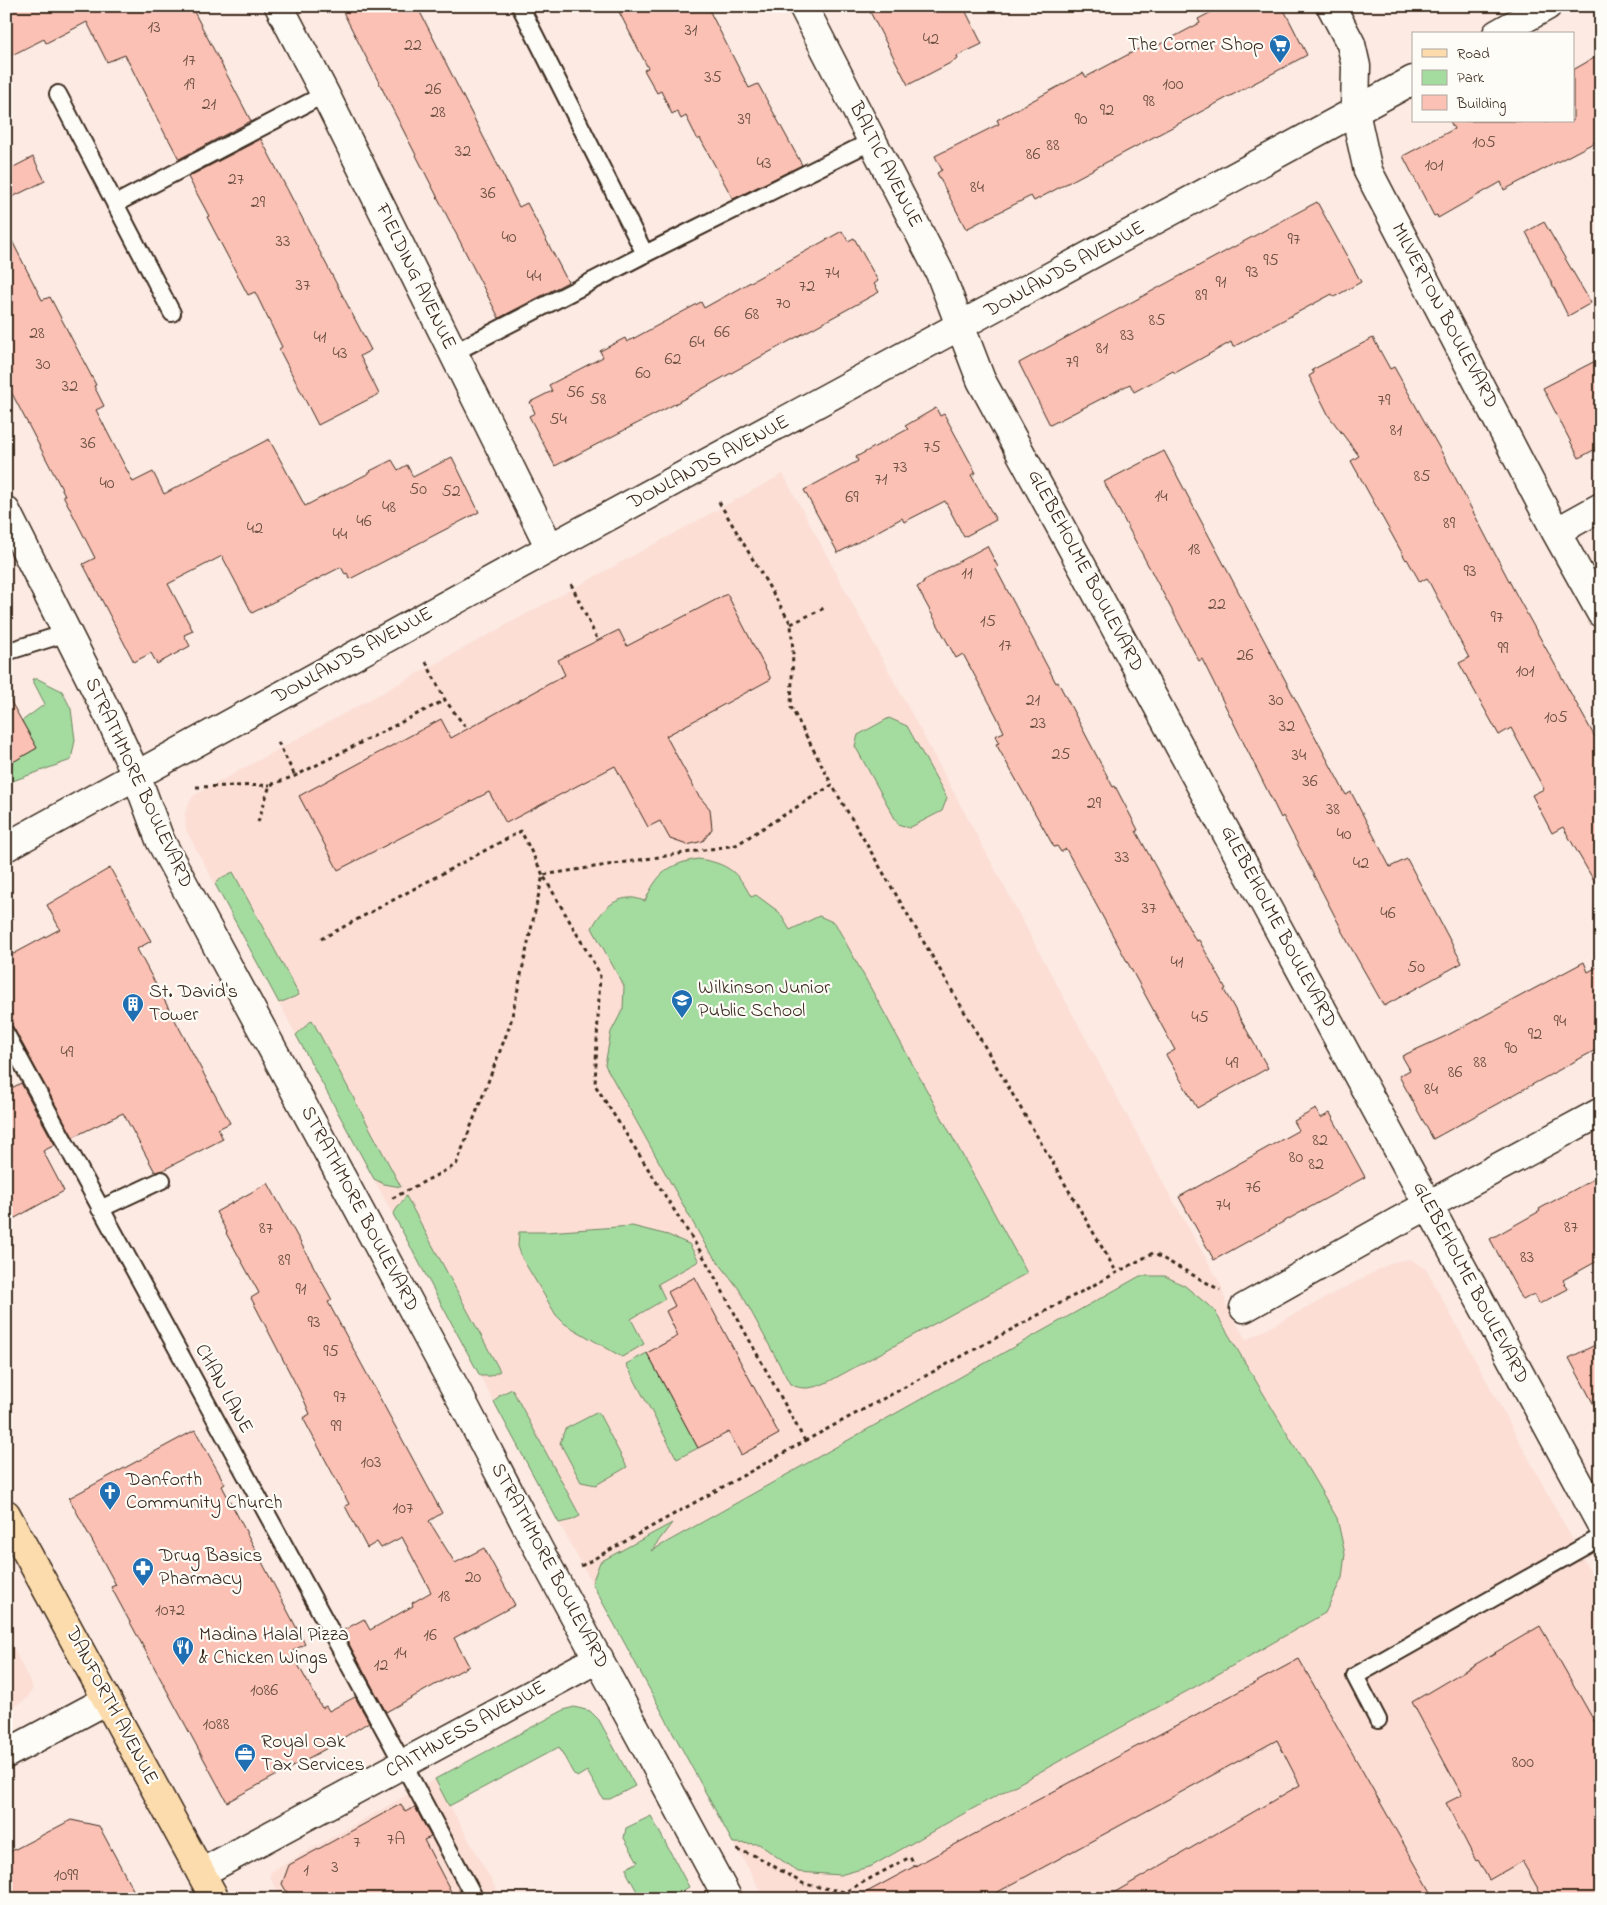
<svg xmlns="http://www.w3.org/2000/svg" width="1607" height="1905" font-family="'Indie Flower',sans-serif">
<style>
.built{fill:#fcded5}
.green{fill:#a4dca0;stroke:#70835f}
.building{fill:#fbc1b4;stroke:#3b2a1e}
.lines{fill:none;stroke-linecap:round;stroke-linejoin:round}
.service-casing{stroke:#3b2a1e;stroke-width:20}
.minor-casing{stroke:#3b2a1e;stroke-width:31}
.tertiary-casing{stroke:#3b2a1e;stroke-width:31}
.primary-casing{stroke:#3b2a1e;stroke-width:31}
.path{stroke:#3b2a1e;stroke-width:3;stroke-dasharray:4 4;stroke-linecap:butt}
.service{stroke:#fdfcf7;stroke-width:16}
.minor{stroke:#fdfcf7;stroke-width:28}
.tertiary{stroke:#fdfcf7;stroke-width:28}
.primary{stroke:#fcdcac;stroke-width:28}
.labels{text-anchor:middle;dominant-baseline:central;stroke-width:4.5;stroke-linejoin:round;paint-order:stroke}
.number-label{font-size:18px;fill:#6b5044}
.poi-label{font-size:20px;fill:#3b2a1e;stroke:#fdfcf7;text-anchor:start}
.street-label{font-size:20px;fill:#3b2a1e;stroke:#fdfcf7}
</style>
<rect width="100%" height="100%" fill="#fceae3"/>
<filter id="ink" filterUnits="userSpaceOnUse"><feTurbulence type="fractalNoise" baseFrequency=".02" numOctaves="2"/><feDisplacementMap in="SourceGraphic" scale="10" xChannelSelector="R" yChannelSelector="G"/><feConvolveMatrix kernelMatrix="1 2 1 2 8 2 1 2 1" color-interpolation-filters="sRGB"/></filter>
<g filter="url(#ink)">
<path class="built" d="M783,474l384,716 54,95 6,22 19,33 147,-78 17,-3 16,10 175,323v307h-836l-206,-376 -344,-639 -29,-54 -1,-17 8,-17z
M6,1633l27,55 -6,11 -21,11z
M435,1779l67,120h-220l-12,-22 1,-5z"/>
<path class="green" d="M32,679h6l24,12 9,18 4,31 -4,20 -64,23 -1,-17 31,-18 -15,-27 23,-17z
M889,718l18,8 40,72 -5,13 -33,17 -11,-4 -43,-78 3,-11z
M698,859c28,4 40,12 53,38l5,-2 23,17 11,18 29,-14 16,7 192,350 -199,109c-14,6 -25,9 -38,2l-51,-95 -33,-43 -101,-181 6,-33 12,-23 1,-23 -32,-58c8,-15 19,-29 37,-30 5,-1 11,2 16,3 12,-27 23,-37 53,-42z
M233,872l66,123 -20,8 -64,-119 4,-5z
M312,1020l89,167 -17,-3 -10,-5 -78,-144z
M406,1196l94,175 -10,5h-10l-87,-162z
M632,1226l36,9 21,9 10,17 -41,23 7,15 -34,20 13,25 -22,13 -57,-33 -9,-9 -34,-57 -4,-12 1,-14h27z
M1140,1276h25l20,10 29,24 123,208 8,36 -3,24 -17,35 -114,65 -257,141 -82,47 -32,9 -42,-3 -39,-28 -26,-1 -141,-260 8,-21 72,-39 -21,28z
M647,1353l51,95 -21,11 -51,-95z
M512,1389l68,127 -8,4 -13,3 -65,-121 6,-7z
M598,1412l29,55 -31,18 -15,-3 -21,-39 5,-14z
M574,1707l16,4 9,9 36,66 -25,13h-7l-16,-28 -10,6 -4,-4 -14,-26 -110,59 -14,-27 129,-69z
M651,1816l38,71 -20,12h-28l-14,-26v-5l11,-6 -14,-24 2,-10z"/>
<path class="building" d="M6,6h185l60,115 -72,38 -11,-21h-1l-42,-83 -18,7 -20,-40 -41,21 -2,-4 -38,19z
M340,6h77l100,197 2,4 8,-4 41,79 -69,36z
M616,6h91l42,82 9,-4 44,81 -69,34 -33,-61 -2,2 -12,-24 -5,3 -4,-8 -5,3 -11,-23 -4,2 -13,-23 4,-2z
M867,6h96l19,38 -25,12 1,3 -50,26z
M1223,6h59l25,49 -273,146 -3,-5 -65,33 -29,-56 5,-3 -7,-14 64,-32 -2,-4 86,-47 3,4 60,-32 3,5 51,-27 -2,-4z
M1601,54v85l-97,51 -3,-8 -63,36 -1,-3 -3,1 -31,-60 51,-27 -4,-8h123v-51z
M261,139l110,211 -11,6 19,38 -61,31 -39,-76 3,-2 -27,-55 -7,3 -41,-78 2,-1 -21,-39z
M33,157l12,24 -39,19v-29z
M1317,202l44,80 -27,15 -2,-3 -99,53 -2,-5 -56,31 -2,-2 -39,21 -4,-8 -80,41 -31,-62z
M1544,222l47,81 -23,13 -42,-84z
M6,229l36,71 8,-3 46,88 -2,1 10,20 -8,4 37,72 20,-10 11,22 105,-55 36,67 66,-34 -1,-1 22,-11 6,10 9,-5 6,12 39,-20 27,55 -129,67 -3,-6 -2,1 -4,-7 -89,46 -30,-57 -54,28 25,47 -9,4 6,11 -33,18 -6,-11 -17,9 -51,-98 12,-6 -32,-63h2l-59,-113z
M842,231l6,10 6,-3 24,43 -4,3 5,8 -208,114 -116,60 -26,-50 6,-3 -5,-11 22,-11 -3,-6 54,-28 -3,-6 25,-13 2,4 74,-40 3,6z
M1373,338l17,31 4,-2 52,93 71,136 84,152v145l-38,-66 -11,6 -20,-38 12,-6 -33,-61 -12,7 -40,-72 10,-5 -42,-80 -7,4 -13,-23 -1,1 -55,-99 8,-5 -30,-40 -20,-40 5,-3 -2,-3z
M1601,358v88l-22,12 -36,-70z
M936,408l4,8 4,-2 32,59 -5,2 25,45 -32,17 -19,-36 -41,21 -2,-4 -64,35 -34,-63 54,-29 -2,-4 52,-28 -3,-3z
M1164,451l182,344 5,-3 39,75 17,-8 55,104 -78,43 -43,-76h1l-59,-114 -2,2 -79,-159 -3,2 -95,-179z
M987,546l11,21 -2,2 60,114 2,-1 55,105 2,-1 23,44 -2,1 60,110 3,-1 27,49 -2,1 44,78 -71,40 -31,-53 9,-5 -109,-201 -5,3 -4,-6 -3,1 -58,-103 3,-1 -4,-7 9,-4 -8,-17 -33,-61 -7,4 -39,-71 7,-4 -1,-2z
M727,594l44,85 -105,57 32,59 12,14 2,20 -9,12 -16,4 -17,-6 -10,-18 -12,6 -33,-61 -109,57 -17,-31 -151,78 -39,-74 142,-77 10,19 114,-63 -7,-15 61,-30 8,16z
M6,693l31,55 -31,18z
M110,868l41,73 -14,8 93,174 -12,6 5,10 -60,31 -8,2 -32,-59 -50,24 -67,-123v-56l54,-29 -13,-24z
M1584,962l4,10 13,-7v82l-168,92 -34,-63 11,-6 -8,-14 46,-21z
M21,1083l34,62 -12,6 21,40 -58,32v-132z
M1316,1109l5,9 9,-5 35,64 -151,83 -35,-63 120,-67 -5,-9z
M1601,1175v84l-38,21 5,9 -29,15 -5,-10 -11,6 -33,-61 50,-28 -1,-2z
M268,1183l64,117 -4,2 114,211 -13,8 26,42 29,-15 31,57 -61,33 15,28 -83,46 -44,-81 22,-12 6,11 43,-24 -1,-3 19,-11 -29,-55 -21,11 -4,-6 -10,6 -22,-42 4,-2 -46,-86 7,-4 -6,-14 -53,-102 8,-5 -33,-60 1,-1 -11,-20z
M695,1277l84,157 -38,21 -12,-23 -31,16 -51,-95 31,-17 -12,-25 9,-5 -7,-14z
M1601,1342v76l-32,-60z
M195,1430l30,54 -3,2 83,158 -14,8 31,56 4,-2 3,5 26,-14 14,25 -26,16 1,1 -117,63 -116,-215 5,-2 -47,-87z
M1540,1626l61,107v166h-57l-22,-38 -33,19 -11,-20 -2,1 -30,-58 16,-8 -50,-93z
M1299,1659l136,240h-332l197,-114 -23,-45 -292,159h-131z
M401,1804l4,8 10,-5 16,30 -7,3 31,59h-164l-9,-15 7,-19z
M71,1820l28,6 39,73h-132v-45z"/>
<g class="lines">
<g class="service-casing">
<path id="service" d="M520,6l125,248
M58,94l114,219
M115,204l210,-110
M453,353l192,-99 227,-113
M6,652l61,-19
M6,1034l409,752 60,113
M100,1209l62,-29
M1378,1720l-23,-44 246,-139"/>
</g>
<g class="minor-casing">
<path id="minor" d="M279,6l46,88 225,454
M803,6l137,267 41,107 620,1144
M1331,6l20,38 5,22 -1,46 13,59 188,361 45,81
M6,511l105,209 25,55 24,65 302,561 76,147 190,351
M1556,532l45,-25
M1244,1308l153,-86 204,-110
M6,1754l101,-54
M201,1873l398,-215"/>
</g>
<g class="tertiary-casing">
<path id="tertiary" d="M1497,34l50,-28
M6,847l544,-299 863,-468"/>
</g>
<g class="primary-casing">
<path id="primary" d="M6,1514l209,385"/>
</g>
<path class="path" d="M719,502l72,122 2,28 -2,55 41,78
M571,584l27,57
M791,624l33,-16
M426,662l19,38 22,29
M278,742l17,34
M196,787l74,-2
M258,822l12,-37 25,-9 150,-76
M321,939l200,-108 22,44 -33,150 -54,140 -67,35
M805,1441l-103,-187 -107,-169 5,-111 -57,-99 193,-30 96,-60 285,488
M581,1566l224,-125 348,-188 67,37
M737,1850l19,6 48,28 41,8 65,-35 5,9
M844,1899l1,-7"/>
<use href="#service" class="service"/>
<use href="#minor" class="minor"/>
<use href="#tertiary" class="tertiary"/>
<use href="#primary" class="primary"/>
</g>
</g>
<defs>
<g id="supermarket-pin" transform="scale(1.125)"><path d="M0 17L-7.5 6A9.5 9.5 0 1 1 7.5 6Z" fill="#1f6fb2" stroke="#fdfcf7"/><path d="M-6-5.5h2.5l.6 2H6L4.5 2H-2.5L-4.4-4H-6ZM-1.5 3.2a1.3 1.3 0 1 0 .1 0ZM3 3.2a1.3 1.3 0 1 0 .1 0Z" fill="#fff"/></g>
<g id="school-pin" transform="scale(1.125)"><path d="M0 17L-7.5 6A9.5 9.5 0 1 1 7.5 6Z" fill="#1f6fb2" stroke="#fdfcf7"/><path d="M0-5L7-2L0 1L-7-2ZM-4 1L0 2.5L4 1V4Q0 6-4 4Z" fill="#fff"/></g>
<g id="building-pin" transform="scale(1.125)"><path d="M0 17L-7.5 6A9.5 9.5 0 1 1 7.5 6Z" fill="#1f6fb2" stroke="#fdfcf7"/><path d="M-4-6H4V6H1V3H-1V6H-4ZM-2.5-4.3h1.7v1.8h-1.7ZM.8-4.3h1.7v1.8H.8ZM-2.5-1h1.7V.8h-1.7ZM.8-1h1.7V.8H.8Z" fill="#fff"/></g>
<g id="church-pin" transform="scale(1.125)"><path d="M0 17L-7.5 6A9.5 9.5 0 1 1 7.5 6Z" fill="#1f6fb2" stroke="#fdfcf7"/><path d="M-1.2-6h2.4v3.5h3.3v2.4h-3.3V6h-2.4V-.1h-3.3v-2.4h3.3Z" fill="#fff"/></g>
<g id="pharmacy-pin" transform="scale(1.125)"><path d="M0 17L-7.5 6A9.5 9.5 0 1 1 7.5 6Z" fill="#1f6fb2" stroke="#fdfcf7"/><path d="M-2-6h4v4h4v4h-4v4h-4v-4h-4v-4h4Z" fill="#fff"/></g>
<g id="restaurant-pin" transform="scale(1.125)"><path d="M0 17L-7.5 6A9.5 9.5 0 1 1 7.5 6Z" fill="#1f6fb2" stroke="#fdfcf7"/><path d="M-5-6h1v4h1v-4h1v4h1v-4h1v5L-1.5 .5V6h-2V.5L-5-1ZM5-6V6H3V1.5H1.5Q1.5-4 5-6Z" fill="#fff"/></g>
<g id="office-pin" transform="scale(1.125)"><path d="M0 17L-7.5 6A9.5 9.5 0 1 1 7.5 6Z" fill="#1f6fb2" stroke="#fdfcf7"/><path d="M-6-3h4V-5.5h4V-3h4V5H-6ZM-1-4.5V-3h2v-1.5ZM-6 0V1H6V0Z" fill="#fff"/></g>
</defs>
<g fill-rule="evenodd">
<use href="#supermarket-pin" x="1280" y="45"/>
<use href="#school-pin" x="682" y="1000"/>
<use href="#building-pin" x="133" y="1004"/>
<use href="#church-pin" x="110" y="1492"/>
<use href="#pharmacy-pin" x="143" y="1568"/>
<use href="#restaurant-pin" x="183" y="1647"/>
<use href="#office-pin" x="245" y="1754"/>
</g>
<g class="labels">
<g class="number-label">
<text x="154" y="28">13</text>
<text x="691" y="31">31</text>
<text x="931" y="40">42</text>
<text x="413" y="46">22</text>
<text x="189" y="61">17</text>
<text x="713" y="78">35</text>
<text x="189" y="85">19</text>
<text x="1173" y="85">100</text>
<text x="433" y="90">26</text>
<text x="1149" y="102">98</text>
<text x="209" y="105">21</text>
<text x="1107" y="111">92</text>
<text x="438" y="113">28</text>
<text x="744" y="120">39</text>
<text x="1081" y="120">90</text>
<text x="1484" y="143">105</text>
<text x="1053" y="146">88</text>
<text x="463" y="152">32</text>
<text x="1033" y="155">86</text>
<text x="764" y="164">43</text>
<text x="1434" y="166">101</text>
<text x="236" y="180">27</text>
<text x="977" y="188">84</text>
<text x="488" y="194">36</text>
<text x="258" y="203">29</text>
<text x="509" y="238">40</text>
<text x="1294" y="240">97</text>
<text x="283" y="242">33</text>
<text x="1271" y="261">95</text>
<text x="1252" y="273">93</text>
<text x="832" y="274">74</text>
<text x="534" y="277">44</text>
<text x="1221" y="283">91</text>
<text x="303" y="286">37</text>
<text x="807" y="287">72</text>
<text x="1201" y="296">89</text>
<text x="783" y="304">70</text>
<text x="752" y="315">68</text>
<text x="1157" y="321">85</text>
<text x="722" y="333">66</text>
<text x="37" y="334">28</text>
<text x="1127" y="336">83</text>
<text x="320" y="338">41</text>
<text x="697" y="343">64</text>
<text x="1102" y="349">81</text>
<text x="340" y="354">43</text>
<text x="673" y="360">62</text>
<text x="1072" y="363">79</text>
<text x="43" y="365">30</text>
<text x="643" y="374">60</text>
<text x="70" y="387">32</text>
<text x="575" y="393">56</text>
<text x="598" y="400">58</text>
<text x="1384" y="401">79</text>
<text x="558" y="420">54</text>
<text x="1396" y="431">81</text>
<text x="88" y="444">36</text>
<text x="932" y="448">75</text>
<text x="900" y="468">73</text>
<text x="1422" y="477">85</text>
<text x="881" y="480">71</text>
<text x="107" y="484">40</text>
<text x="418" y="490">50</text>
<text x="451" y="492">52</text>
<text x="1161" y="497">14</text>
<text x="852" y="498">69</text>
<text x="389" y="508">48</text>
<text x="364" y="522">46</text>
<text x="1449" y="524">89</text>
<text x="255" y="529">42</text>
<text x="340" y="535">44</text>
<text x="1194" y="550">18</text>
<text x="1470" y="572">93</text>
<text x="967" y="574">11</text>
<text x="1217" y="605">22</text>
<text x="1497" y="618">97</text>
<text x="988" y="622">15</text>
<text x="1005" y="646">17</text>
<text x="1503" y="649">99</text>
<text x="1245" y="656">26</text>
<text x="1525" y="672">101</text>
<text x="1033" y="701">21</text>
<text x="1276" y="701">30</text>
<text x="1556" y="718">105</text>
<text x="1038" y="724">23</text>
<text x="1287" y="727">32</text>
<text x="1061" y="755">25</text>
<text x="1299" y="756">34</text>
<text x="1310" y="782">36</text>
<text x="1094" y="804">29</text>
<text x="1333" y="810">38</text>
<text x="1344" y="835">40</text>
<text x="1122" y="858">33</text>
<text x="1361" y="864">42</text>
<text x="1149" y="909">37</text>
<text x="1388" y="914">46</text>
<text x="1177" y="963">41</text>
<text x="1416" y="968">50</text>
<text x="1200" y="1018">45</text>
<text x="1560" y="1022">94</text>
<text x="1535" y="1035">92</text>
<text x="1511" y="1049">90</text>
<text x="67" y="1053">49</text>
<text x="1480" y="1063">88</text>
<text x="1232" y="1064">49</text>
<text x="1455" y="1073">86</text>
<text x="1431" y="1090">84</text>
<text x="1320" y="1141">82</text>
<text x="1296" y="1158">80</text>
<text x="1316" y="1165">82</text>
<text x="1253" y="1188">76</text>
<text x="1223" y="1206">74</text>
<text x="1571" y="1228">87</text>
<text x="266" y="1229">87</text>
<text x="1527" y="1258">83</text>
<text x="284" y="1261">89</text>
<text x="301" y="1290">91</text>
<text x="314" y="1323">93</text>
<text x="331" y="1352">95</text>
<text x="340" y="1398">97</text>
<text x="336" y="1427">99</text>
<text x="371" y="1463">103</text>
<text x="403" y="1509">107</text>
<text x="473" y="1578">20</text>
<text x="444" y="1597">18</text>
<text x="170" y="1611">1072</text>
<text x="430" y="1636">16</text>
<text x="400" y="1654">14</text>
<text x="381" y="1666">12</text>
<text x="264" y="1691">1086</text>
<text x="216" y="1725">1088</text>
<text x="1523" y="1763">800</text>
<text x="396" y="1840">7A</text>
<text x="357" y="1843">7</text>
<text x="335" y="1868">3</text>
<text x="306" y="1871">1</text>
<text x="66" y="1876">1099</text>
</g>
<g class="poi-label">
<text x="1264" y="45" text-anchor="end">The Corner Shop</text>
<text x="698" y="988">Wilkinson Junior<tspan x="698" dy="23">Public School</tspan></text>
<text x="149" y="992">St. David's<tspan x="149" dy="23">Tower</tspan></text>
<text x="126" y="1480">Danforth<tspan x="126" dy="23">Community Church</tspan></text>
<text x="159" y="1556">Drug Basics<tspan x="159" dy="23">Pharmacy</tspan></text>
<text x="199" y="1635">Madina Halal Pizza<tspan x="199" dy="23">&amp; Chicken Wings</tspan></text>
<text x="261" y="1742">Royal Oak<tspan x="261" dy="23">Tax Services</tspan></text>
</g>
<g class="street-label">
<text transform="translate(885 165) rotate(63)">BALTIC AVENUE</text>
<text transform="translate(1065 270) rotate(-29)">DONLANDS AVENUE</text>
<text transform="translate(415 277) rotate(64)">FIELDING AVENUE</text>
<text transform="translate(1444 316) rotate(62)">MILVERTON BOULEVARD</text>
<text transform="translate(709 463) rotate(-28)">DONLANDS AVENUE</text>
<text transform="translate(1085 571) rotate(62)">GLEBEHOLME BOULEVARD</text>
<text transform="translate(353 656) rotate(-29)">DONLANDS AVENUE</text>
<text transform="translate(138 783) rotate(65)">STRATHMORE BOULEVARD</text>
<text transform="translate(1278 927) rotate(62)">GLEBEHOLME BOULEVARD</text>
<text transform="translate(359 1209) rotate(62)">STRATHMORE BOULEVARD</text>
<text transform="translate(1470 1283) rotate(62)">GLEBEHOLME BOULEVARD</text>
<text transform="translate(223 1389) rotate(61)">CHAN LANE</text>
<text transform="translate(549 1566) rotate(62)">STRATHMORE BOULEVARD</text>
<text transform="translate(111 1706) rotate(62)">DANFORTH AVENUE</text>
<text transform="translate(466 1730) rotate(-29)">CAITHNESS AVENUE</text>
</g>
</g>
<rect width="1607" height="1905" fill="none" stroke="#fdfcf7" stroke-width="25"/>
<rect x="12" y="12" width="1582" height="1880" fill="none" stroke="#3b2a1e" stroke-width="2" filter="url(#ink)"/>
<rect x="1412" y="32" width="162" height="90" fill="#fdfcf7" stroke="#afa8a0"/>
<rect x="1422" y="49" width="25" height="8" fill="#fcdcac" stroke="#afa8a0"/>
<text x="1457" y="58" font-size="15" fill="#3b2a1e">Road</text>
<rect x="1422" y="70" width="25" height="15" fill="#a4dca0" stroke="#afa8a0"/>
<text x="1457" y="82" font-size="15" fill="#3b2a1e">Park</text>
<rect x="1422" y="95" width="25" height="15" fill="#fbc1b4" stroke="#afa8a0"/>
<text x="1457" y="108" font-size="15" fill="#3b2a1e">Building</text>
</svg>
